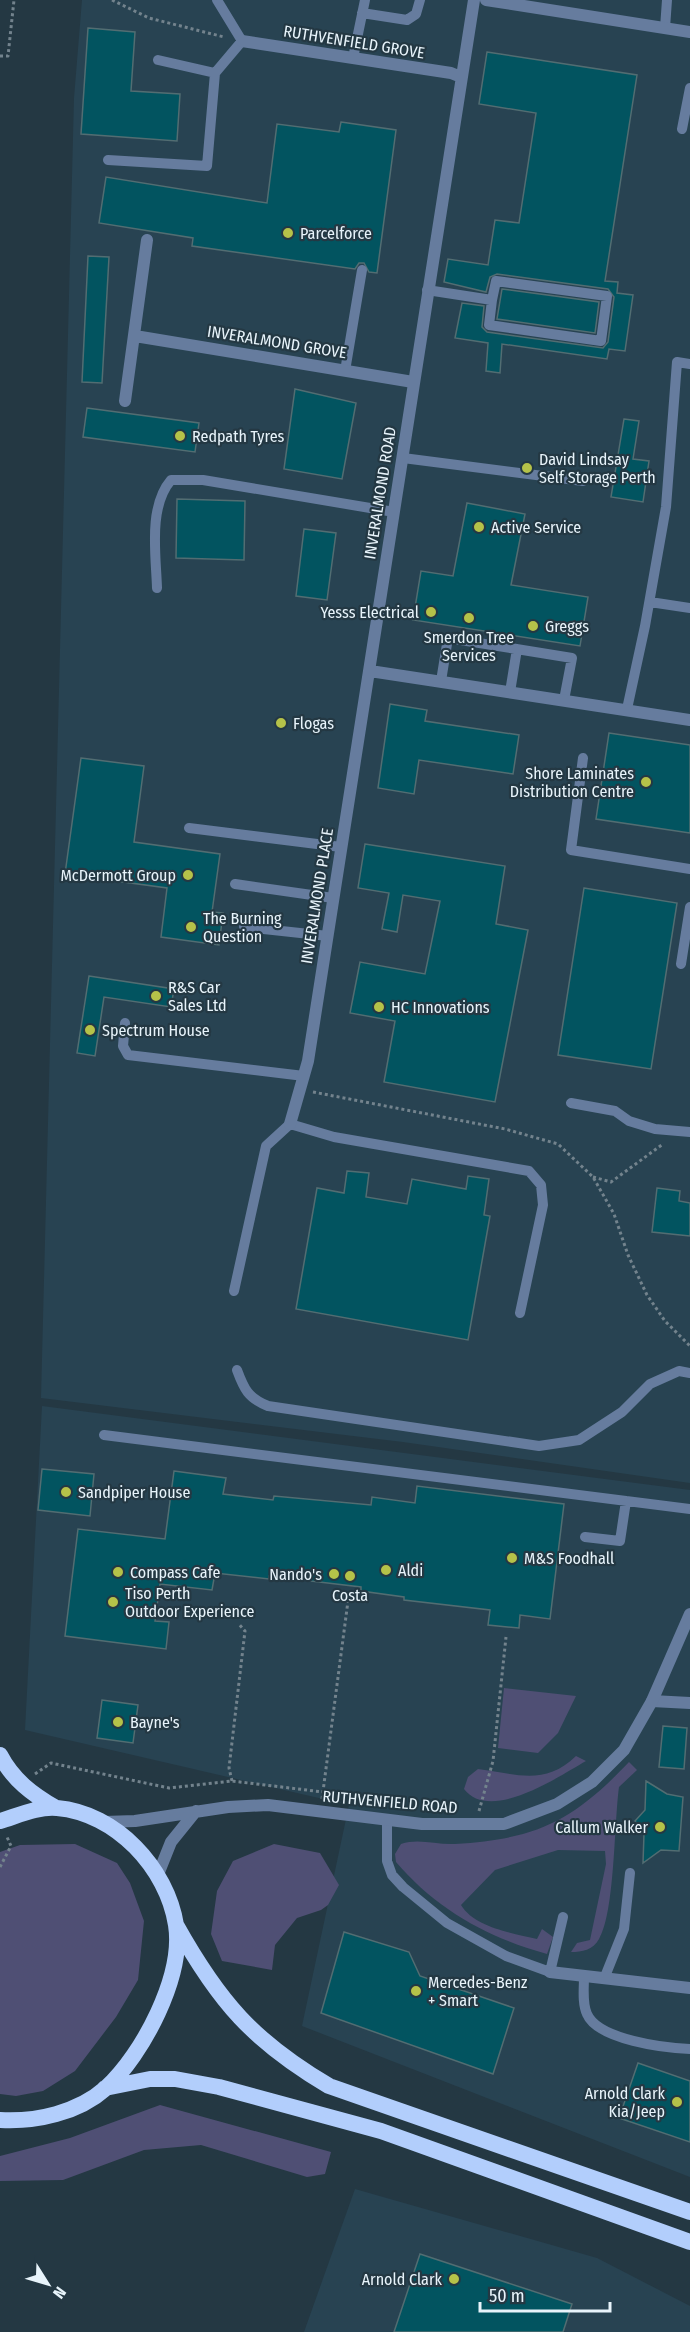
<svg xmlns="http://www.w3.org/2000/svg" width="690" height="2332" font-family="'Fira Sans Condensed',sans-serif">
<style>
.built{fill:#284352}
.green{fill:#4f4f74}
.building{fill:#025460;stroke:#526d72;stroke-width:1.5}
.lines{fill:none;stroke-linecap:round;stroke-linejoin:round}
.path{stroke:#73838d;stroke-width:3;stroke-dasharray:3 3;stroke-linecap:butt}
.service{stroke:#667c9e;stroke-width:10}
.minor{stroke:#667c9e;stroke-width:12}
.tertiary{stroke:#667c9e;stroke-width:12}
.trunk{stroke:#b2cefc;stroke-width:16}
.poi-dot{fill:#b5c249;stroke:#243843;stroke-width:2}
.labels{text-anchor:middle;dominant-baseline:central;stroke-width:4.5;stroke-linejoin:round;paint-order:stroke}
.street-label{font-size:16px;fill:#e8f4fb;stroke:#243843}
.poi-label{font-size:16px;fill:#e8f4fb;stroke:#243843;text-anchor:start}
</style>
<rect width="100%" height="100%" fill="#243843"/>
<path class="built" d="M82,0h608v1483l-287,-41 -362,-44 33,-1300z
M42,1406l648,84v687l-388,-151 47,-221 -324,-75z
M355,2189l242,69 93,48v26h-386z"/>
<path class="green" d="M504,1688l72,8 -18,37 -20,20 -40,-5z
M576,1756l10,5c-28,16 -96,62 -122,28l4,-12 10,-8c39,5 67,17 98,-13z
M629,1762l8,8 -18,17c-5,36 -4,125 -20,152 -6,11 -17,13 -28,13l6,-9 13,-3 16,-76 -1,-13 -47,-1 -63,20 -34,35c14,23 52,28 76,34l5,-10 11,8 -6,17c-59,-16 -111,-45 -151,-92l-1,-8 6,-10c18,-6 35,1 54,0 82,-5 118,-23 174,-82z
M75,1844l42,19 13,20 14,38 -6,59 -22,37 -41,54 -32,20 -27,5 -16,-2v-242l20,-7z
M274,1844l46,9 19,32 -11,20 -7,5 -24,8 -22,27 -3,25 -50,-9 -11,-27 6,-43 16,-30z
M160,2105l171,47 -6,22 -18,3 -106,-32 -57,5 -81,30 -63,1v-25l70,-18z"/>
<path class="building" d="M88,28l47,4 -4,59 49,3 -3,47 -96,-7z
M487,52l150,23 -32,206 13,1 -1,11 16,2 -8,56 -16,-2 -2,10 -105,-15 -2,29 -14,-2 2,-28 -33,-5 7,-35 22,3 -2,21 5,5 116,16 5,-6 6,-45 -6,-8 -111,-15 -7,3 -4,15 -42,-10 4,-23 40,6 7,-45 24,3 17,-110 -57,-9z
M341,122l55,8 -19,143 -8,-1 -5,-9h-5l-4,6 -163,-23 1,-8 -94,-15 7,-46 161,26 10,-79 62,8z
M88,256l21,1 -7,126 -20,-1z
M502,289l97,13 -4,31 -98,-14z
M295,389l61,14 -14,76 -58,-10z
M87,408l112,15 -4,29 -112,-15z
M624,419l15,2 -6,38 16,2 -6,41 -32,-5z
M177,499l68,2 -1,59 -68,-2z
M467,503l58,11 -14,71 77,12 -8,49 -167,-26 8,-49 32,5z
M304,529l32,4 -9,67 -31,-4z
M390,704l37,6 -2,11 94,14 -6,39 -94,-14 -5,34 -36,-6z
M609,733l81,12v88l-94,-14z
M81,758l63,8 -10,76 86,12 -8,58 11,1 -4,32 -58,-8 6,-49 -102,-14z
M365,844l140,22 -9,58 32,6 -33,172 -111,-20 11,-61 -45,-8 10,-51 65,12 15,-73 -37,-6 -6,37 -15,-3 7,-36 -31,-5z
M584,888l93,15 -26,166 -93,-14z
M89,976l85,13 -3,18 -67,-10 -9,59 -18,-3z
M347,1171l22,2 -3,24 41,7 5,-25 54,10 2,-13 21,3 -5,36 6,1 -22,124 -172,-31 21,-121 27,5z
M657,1188l23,3 -1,10 11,2v33l-38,-4z
M42,1469l52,5 -4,42 -52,-6z
M174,1471l52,7 -3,16 50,6 1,-4 97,9 1,-8 43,6 2,-17 147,18 -14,115 -30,-4 -1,13 -31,-3 2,-15 -86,-10v-3l-43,-6v-4l-92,-11v3l-54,-6 -3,17 -52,-6 -5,37 14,1 -3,27 -101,-13 13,-107 87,10z
M102,1700l36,5 -5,38 -36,-5z
M663,1726l24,2 -3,41 -25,-2z
M646,1781l21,13 16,3 -4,54 -18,-1 -18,13 1,-29 -9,-13 10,-11z
M344,1932l65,20 11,24 94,32 -21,66 -172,-61z
M638,2063l52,18v61l-71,-24z
M420,2254l152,50 -9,28h-169z"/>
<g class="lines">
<path class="path" d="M112,0l37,18 75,19
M0,56h8l6,-56
M313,1092l192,37 53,15 35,33 21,37 14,41 19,40 18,26 25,25
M593,1177l18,5 52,-38
M35,1774l16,-11 118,25 63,-7 91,11
M232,1781l-3,-13 16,-137 -7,-8
M322,1799l26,-198
M479,1811l14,-50 13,-124
M0,1867l11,-21 -4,-9"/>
<path class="service" d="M362,13l45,7 9,-6 4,-14
M665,28l2,-28
M353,58l12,-58
M158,60l57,13
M682,129l8,-41
M108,160l99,6 8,-93 27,-32 -25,-41
M427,290l65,10 4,-19 111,15 -6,45 -112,-16 3,-25
M345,371l17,-101
M403,458l180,23
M157,588c-1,-33 -9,-81 14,-108h32l191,32
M650,602l40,6
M441,681l7,-43 124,20 -8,42
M510,692l7,-43
M627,709l18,-83 21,-119 11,-145 13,2
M583,758l-12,92 119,19
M189,828l152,19
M235,884l98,14
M244,927l84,9
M681,964l9,-57
M125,1023l-2,23 5,9 176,21
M571,1103l44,8 14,10 26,8 35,3
M234,1291l32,-145 24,-22 44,13 195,34 12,14 2,20 -23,108
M237,1370c7,19 11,28 31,36l271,40 40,-6 43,-28 28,-28 29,-13 11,2
M104,1435l586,74
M585,1537l35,4 6,-40
M387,1821v40l5,14 11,12 44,36 59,33 44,16 13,-55
M584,1977c0,11 -2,26 3,37 11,26 78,34 103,35
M604,1979l20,-50 6,-56"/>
<path class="minor" d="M486,0l204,32
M242,41l209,32 10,4
M135,336l278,46
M125,401l22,-161
M370,671l320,49
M290,1124l18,-63 166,-1061
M652,1701l38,2
M550,1972l140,16"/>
<path class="tertiary" d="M104,1822l31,-1 93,-14 40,-2 154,19h82l53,-20 35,-22 32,-32 28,-49 38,-87
M157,1877l14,-35 25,-31"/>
<path class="trunk" d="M0,1755c13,25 32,39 56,53
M0,1821c17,-5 39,-15 57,-13 59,5 110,60 119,117 8,51 -33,129 -70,163 -28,25 -70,34 -106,32
M176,1925c43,77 77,116 153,161l361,126
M105,2088l45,-9h25l44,8 162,44 309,111"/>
</g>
<g class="poi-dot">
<circle cx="288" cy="233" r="6"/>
<circle cx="180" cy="436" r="6"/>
<circle cx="527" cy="468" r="6"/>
<circle cx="479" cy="527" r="6"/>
<circle cx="431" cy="612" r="6"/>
<circle cx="469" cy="618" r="6"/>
<circle cx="533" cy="626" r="6"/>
<circle cx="281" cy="723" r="6"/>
<circle cx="646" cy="782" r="6"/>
<circle cx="188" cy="875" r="6"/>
<circle cx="191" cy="927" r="6"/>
<circle cx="156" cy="996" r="6"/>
<circle cx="379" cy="1007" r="6"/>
<circle cx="90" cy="1030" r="6"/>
<circle cx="66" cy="1492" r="6"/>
<circle cx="512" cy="1558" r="6"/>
<circle cx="386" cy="1570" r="6"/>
<circle cx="118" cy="1572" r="6"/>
<circle cx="334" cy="1574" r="6"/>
<circle cx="350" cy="1576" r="6"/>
<circle cx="113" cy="1602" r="6"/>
<circle cx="118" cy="1722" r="6"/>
<circle cx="660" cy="1827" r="6"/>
<circle cx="416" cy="1991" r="6"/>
<circle cx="677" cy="2102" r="6"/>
<circle cx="454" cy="2279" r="6"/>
</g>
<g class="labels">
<g class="street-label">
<text transform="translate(354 42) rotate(9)">RUTHVENFIELD GROVE</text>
<text transform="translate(277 342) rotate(9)">INVERALMOND GROVE</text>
<text transform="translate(380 493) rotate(-81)">INVERALMOND ROAD</text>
<text transform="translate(317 896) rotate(-81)">INVERALMOND PLACE</text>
<text transform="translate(390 1802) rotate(5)">RUTHVENFIELD ROAD</text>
</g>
<g class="poi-label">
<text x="300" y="233">Parcelforce</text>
<text x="192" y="436">Redpath Tyres</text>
<text x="539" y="459">David Lindsay<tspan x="539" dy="18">Self Storage Perth</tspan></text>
<text x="491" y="527">Active Service</text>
<text x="419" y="612" text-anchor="end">Yesss Electrical</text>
<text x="545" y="626">Greggs</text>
<text x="469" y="637" text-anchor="middle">Smerdon Tree<tspan x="469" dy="18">Services</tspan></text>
<text x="293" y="723">Flogas</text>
<text x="634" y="773" text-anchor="end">Shore Laminates<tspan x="634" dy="18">Distribution Centre</tspan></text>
<text x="176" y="875" text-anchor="end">McDermott Group</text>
<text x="203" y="918">The Burning<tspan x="203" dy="18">Question</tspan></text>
<text x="168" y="987">R&amp;S Car<tspan x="168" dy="18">Sales Ltd</tspan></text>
<text x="391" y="1007">HC Innovations</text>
<text x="102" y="1030">Spectrum House</text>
<text x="78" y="1492">Sandpiper House</text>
<text x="524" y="1558">M&amp;S Foodhall</text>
<text x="398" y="1570">Aldi</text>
<text x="130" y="1572">Compass Cafe</text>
<text x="322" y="1574" text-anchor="end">Nando's</text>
<text x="125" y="1593">Tiso Perth<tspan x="125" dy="18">Outdoor Experience</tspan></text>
<text x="350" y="1595" text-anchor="middle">Costa</text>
<text x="130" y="1722">Bayne's</text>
<text x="648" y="1827" text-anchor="end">Callum Walker</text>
<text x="428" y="1982">Mercedes-Benz<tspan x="428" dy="18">+ Smart</tspan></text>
<text x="665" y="2093" text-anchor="end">Arnold Clark<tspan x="665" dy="18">Kia/Jeep</tspan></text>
<text x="442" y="2279" text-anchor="end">Arnold Clark</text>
</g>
</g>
<g transform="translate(48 2284) rotate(127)" stroke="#243843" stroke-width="4.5" paint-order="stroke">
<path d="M0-4.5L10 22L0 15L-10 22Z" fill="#e8f4fb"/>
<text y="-9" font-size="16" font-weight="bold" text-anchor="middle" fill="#e8f4fb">N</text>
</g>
<path d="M480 2302v9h130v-9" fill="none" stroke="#e8f4fb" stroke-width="3"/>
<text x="489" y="2302" font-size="18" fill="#e8f4fb" stroke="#243843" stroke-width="4.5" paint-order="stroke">50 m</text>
</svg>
